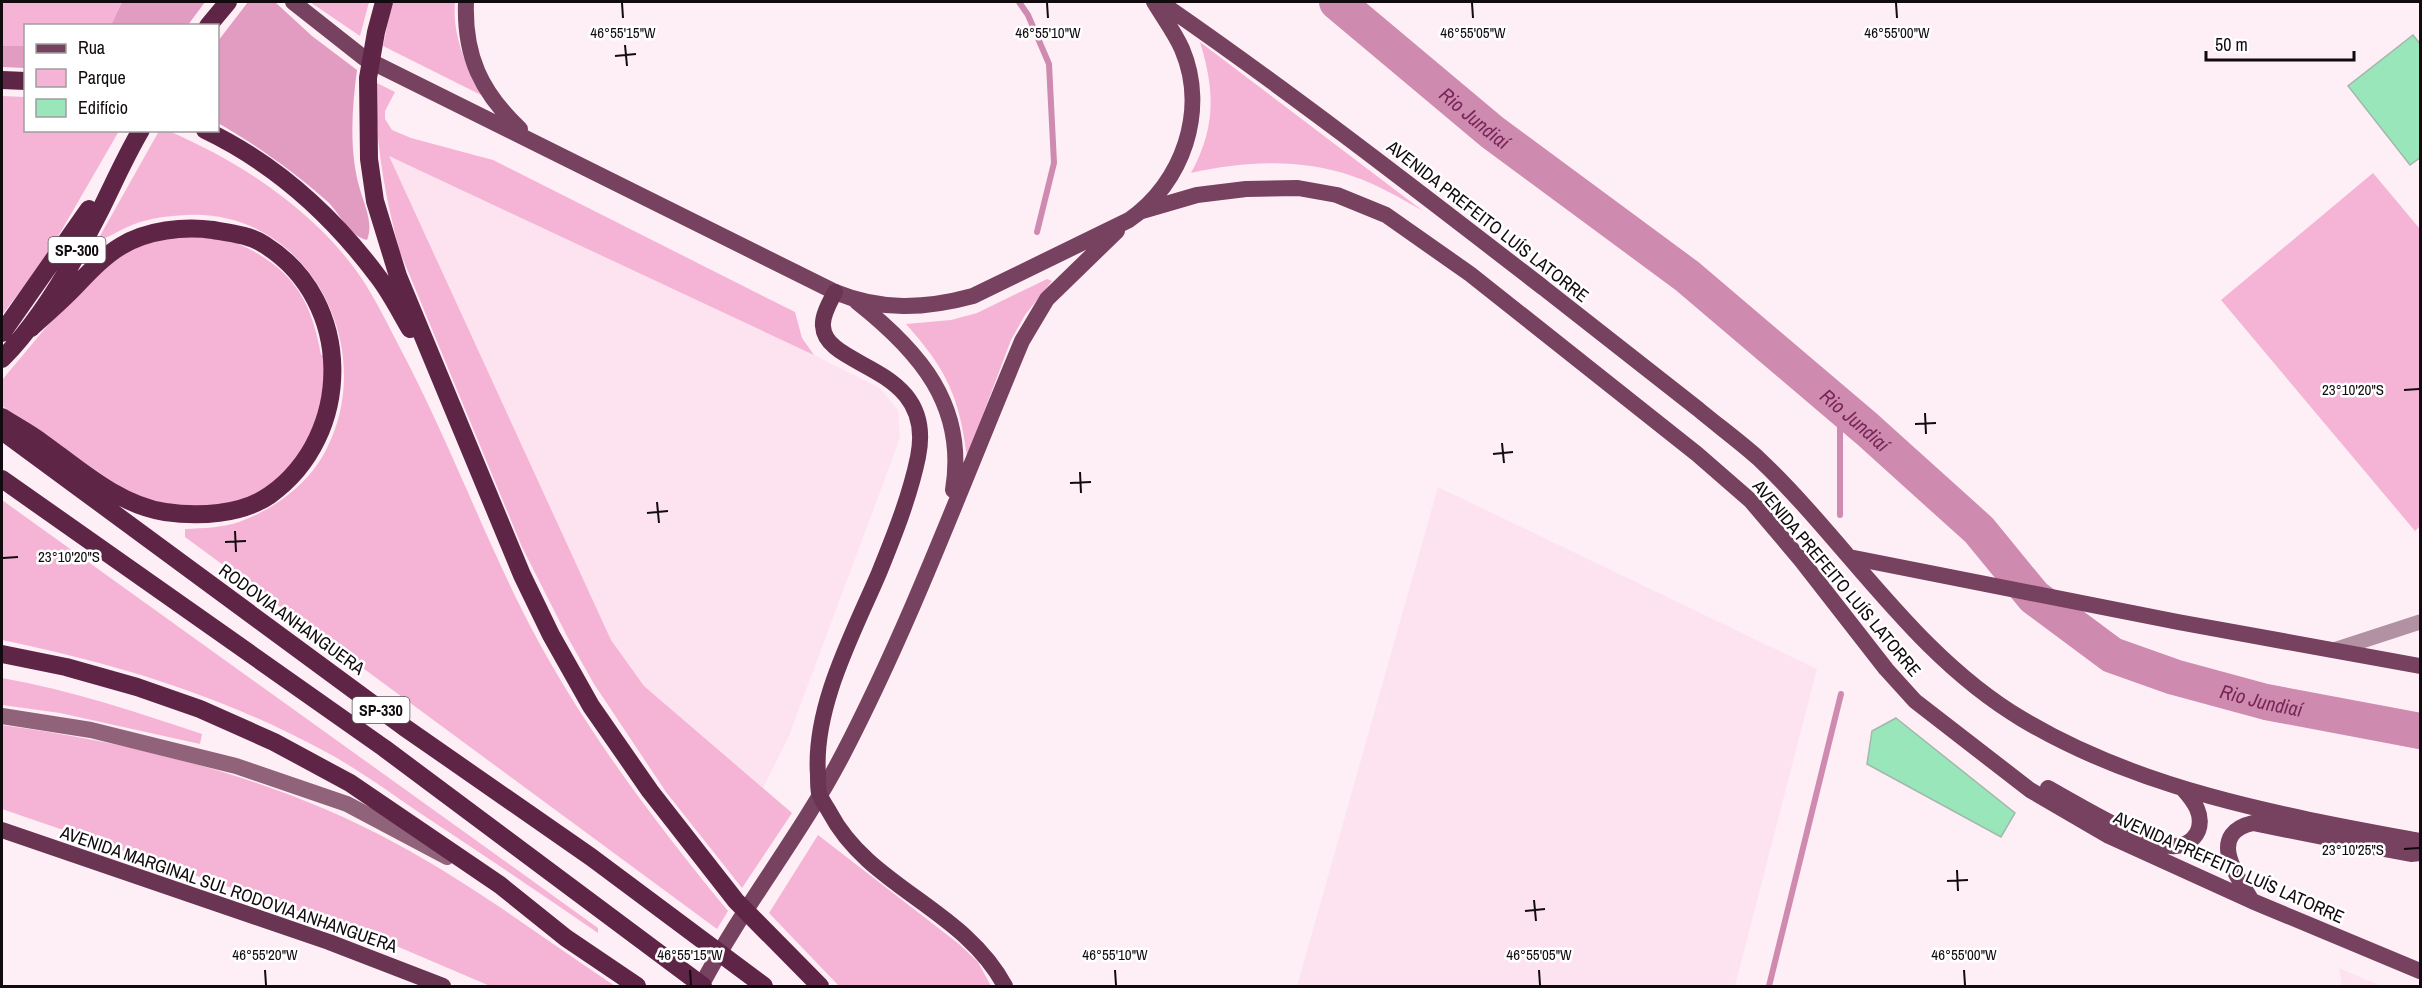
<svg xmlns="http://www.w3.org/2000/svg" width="2422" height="988" font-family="'Archivo Narrow',sans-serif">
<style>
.built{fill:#fde3f0}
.green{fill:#f5b4d5}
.forest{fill:#e29cc1}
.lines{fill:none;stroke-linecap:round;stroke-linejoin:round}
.stream{stroke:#cf8aaf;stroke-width:6}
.river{stroke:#cf8aaf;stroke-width:36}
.building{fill:#99e6bb;stroke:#a2b8aa;stroke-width:1.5}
.minor{stroke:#b292a2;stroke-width:15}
.secondary{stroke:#90637a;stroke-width:16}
.primary{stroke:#76425f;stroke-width:16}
.trunk{stroke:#6a3453;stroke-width:16}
.motorway{stroke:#5f2547;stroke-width:18}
.ticks{fill:none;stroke:#110a0e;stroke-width:2}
.labels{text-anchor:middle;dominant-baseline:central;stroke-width:5;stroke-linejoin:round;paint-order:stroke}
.shield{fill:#fff;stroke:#585456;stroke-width:1.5}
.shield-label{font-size:16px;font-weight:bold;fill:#110a0e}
.street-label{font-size:18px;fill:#110a0e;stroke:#fff}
.water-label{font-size:20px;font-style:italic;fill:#772657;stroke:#fff}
.ticks-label{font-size:15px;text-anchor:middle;fill:#110a0e;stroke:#fff;stroke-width:5;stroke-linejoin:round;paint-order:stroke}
</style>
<rect width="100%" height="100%" fill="#feeff6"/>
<path class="built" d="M388,155l390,182 102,51 18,22 2,28 -111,298 -26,52 -119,-102 -33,-46z
M1438,487l379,182 -82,317h-438z
M2339,968l42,18h-39z"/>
<path class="green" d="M2,2h120l-11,23 -85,1 -1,20h-23z
M310,2h59l-9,34z
M392,2h63c-3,33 11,66 28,94l-100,-50z
M1200,42l223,169c-23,-13 -46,-27 -71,-35 -51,-18 -109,-15 -161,-3 25,-46 24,-82 9,-131z
M377,83l18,9 -10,19v8l7,11 19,8 82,22 302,152 7,26 12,17 -425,-199 222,484 33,46 148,127 -50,75 -76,-96 -72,-108 -26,-46 -46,-91 -122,-295c-15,-55 -26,-113 -23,-169z
M2,96l23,1 1,33 93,1 -74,128 -43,56z
M169,131c73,32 147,80 193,148 14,21 26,46 38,69 44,83 77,170 118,254 55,112 131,213 210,309l-11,18 -532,-392v-8c18,-1 36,-1 54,-7 36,-13 71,-39 88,-74 52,-103 -21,-240 -141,-233 -18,1 -37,3 -54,10 -12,5 -24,12 -36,18l63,-112z
M2373,173l47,56v297l-5,5 -194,-231z
M220,236c63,24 90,53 101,119l6,1 -4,51 -22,51 -39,34 -26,11 -29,6 -57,-6 -24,-12 -124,-85v-26c36,-41 90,-117 140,-137 24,-9 53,-6 78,-7z
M1047,279l5,2 -27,34 -14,25 -44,117c-8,-61 -20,-87 -61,-133l45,-4 26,-7z
M2,500l596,428v5c-55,-38 -110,-75 -166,-112 -35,-23 -69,-49 -106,-69 -105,-57 -209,-88 -324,-112z
M2,678c69,12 134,34 200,56l-2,10 -140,-31 -58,-8z
M2,725c134,18 273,53 393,118 77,41 148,95 220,143h-125l-110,-47 -378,-130z
M818,835l141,109 19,18 13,24h-152l-70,-73z"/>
<path class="forest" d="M122,2h83l-17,23h-77z
M248,2h27l37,34 45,34c-5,38 -8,79 2,116 5,19 15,36 8,54 -19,-5 -26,-25 -39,-38 -32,-29 -73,-58 -110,-79v-82z
M2,46h23v22l-23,-1z"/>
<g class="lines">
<path class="stream" d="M1019,2l9,13 21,49 5,99 -17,69
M1840,406v109
M1769,986l72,-292"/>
<path class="river" id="s1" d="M1337,2l155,130 195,144 180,153 112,101 55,67 78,58 62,22 92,25 154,29"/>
</g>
<path class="building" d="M2413,35l8,10v112l-11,8 -62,-79z
M1896,718l119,95 -14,24 -134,-73 5,-33z"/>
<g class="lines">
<path class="minor" d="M2334,650l86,-28"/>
<path class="secondary" d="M2,716l89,14 145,36 111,38 100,53"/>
<path class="primary" d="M293,2l71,56 471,234c46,19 90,17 138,4l156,-76c54,-37 79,-110 53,-171 -7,-16 -19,-32 -28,-47
M466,2c-2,54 15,90 54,127
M1160,2c132,91 258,189 385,287 51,40 102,80 153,120 19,16 41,32 60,49 89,84 156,197 264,261 120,72 263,97 398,122
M1142,211l55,-16 49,-6 52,-1 39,7 49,20 84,59 227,180 54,47 50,59 85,109 29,32 115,89 79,46 143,65 168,70
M857,302c62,49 110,103 96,188
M1849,557l329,65 242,44
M2048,788c27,15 95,56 123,58 11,1 22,-4 27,-15 6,-16 -4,-30 -14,-41
M2252,901c-15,-25 -46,-67 1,-78l115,23 43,8 9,-1
M701,986c42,-80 100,-151 142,-232 69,-133 121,-275 179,-413l25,-42 70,-68"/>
<path class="trunk" d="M835,292c-5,10 -13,23 -12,34 2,44 114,38 95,131 -8,39 -24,79 -39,116 -26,61 -66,134 -61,202 0,5 0,13 1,18 2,7 8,14 11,20 39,74 134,96 175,173
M2,830l327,112 114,44"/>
<path class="motorway" d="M384,2l-8,30 -8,46 1,81 6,42 23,75 124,299 29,60 40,71 59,85 86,110 84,85
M208,26l20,-24
M2,80l24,1
M205,130c71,34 128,86 174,148 12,16 21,34 31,51
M2,333l87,-124
M2,359c38,-38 72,-97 97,-146 14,-28 26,-56 42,-83
M2,417c12,8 26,15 38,24 38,27 78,64 125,71 33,5 76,3 105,-17 84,-60 84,-194 -5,-250 -15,-10 -34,-12 -52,-15 -29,-4 -66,0 -92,16 -20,12 -37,32 -53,48 -12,12 -25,23 -37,34
M2,431l402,296 187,130 173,129
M2,479l382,269 319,238
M2,654l64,13 71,20 63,22 74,33 76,41 150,102 66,53 71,48"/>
</g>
<path class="ticks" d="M622,3l1,15M1047,3l1,15M1472,3l1,15M1896,3l1,15M625,45l2,21M615,56l21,-2M2404,390l15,-1M1925,413l1,21M1915,424l21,-1M1502,443l2,20M1493,454l20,-2M1080,472l1,21M1070,483l21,-1M657,502l2,21M647,513l21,-2M235,531l1,21M225,542l21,-1M3,558l15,-1M2404,849l15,-1M1957,870l1,21M1947,881l21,-1M1534,900l2,21M1525,911l20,-2M265,970l1,15M690,970l1,15M1115,970l1,15M1539,970l1,15M1964,970l1,15"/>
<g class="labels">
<g class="shield">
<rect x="48.5" y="237" width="57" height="26" rx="4.5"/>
<rect x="352.5" y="697" width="57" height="26" rx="4.5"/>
</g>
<g class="shield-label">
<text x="77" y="250">SP-300</text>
<text x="381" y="710">SP-330</text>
</g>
<g class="street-label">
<text transform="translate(1488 221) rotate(38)">AVENIDA PREFEITO LUÍS LATORRE</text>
<text transform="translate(1837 578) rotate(50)">AVENIDA PREFEITO LUÍS LATORRE</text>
<text transform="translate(292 619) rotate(36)">RODOVIA ANHANGUERA</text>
<text transform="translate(2229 867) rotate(24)">AVENIDA PREFEITO LUÍS LATORRE</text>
<text transform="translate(229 889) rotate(19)">AVENIDA MARGINAL SUL RODOVIA ANHANGUERA</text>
</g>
<g class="water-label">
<text stroke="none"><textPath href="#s1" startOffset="180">Rio Jundiaí</textPath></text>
<text stroke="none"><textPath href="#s1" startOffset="666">Rio Jundiaí</textPath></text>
<text stroke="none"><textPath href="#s1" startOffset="1172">Rio Jundiaí</textPath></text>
</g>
</g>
<g class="ticks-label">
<text x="623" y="38">46°55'15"W</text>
<text x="1048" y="38">46°55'10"W</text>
<text x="1473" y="38">46°55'05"W</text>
<text x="1897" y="38">46°55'00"W</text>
<text x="2353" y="395">23°10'20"S</text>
<text x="69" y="562">23°10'20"S</text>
<text x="2353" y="855">23°10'25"S</text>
<text x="265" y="960">46°55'20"W</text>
<text x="690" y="960">46°55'15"W</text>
<text x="1115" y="960">46°55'10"W</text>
<text x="1539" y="960">46°55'05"W</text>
<text x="1964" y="960">46°55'00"W</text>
</g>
<rect width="2422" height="988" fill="none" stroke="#110a0e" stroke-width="6"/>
<rect x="24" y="24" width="195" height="108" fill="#ffffff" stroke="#a09d9f" stroke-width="1.5"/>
<rect x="36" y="44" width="30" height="9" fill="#76425f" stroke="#a09d9f" stroke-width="1.5"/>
<text x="78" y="54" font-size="18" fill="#110a0e">Rua</text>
<rect x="36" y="69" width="30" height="18" fill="#f5b4d5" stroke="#a09d9f" stroke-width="1.5"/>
<text x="78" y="84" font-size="18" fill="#110a0e">Parque</text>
<rect x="36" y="99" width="30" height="18" fill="#99e6bb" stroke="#a09d9f" stroke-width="1.5"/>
<text x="78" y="114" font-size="18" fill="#110a0e">Edifício</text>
<path d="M2206 51v9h148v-9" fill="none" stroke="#110a0e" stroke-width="3"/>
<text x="2215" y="51" font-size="18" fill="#110a0e" stroke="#ffffff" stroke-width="4.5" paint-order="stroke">50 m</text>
</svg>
